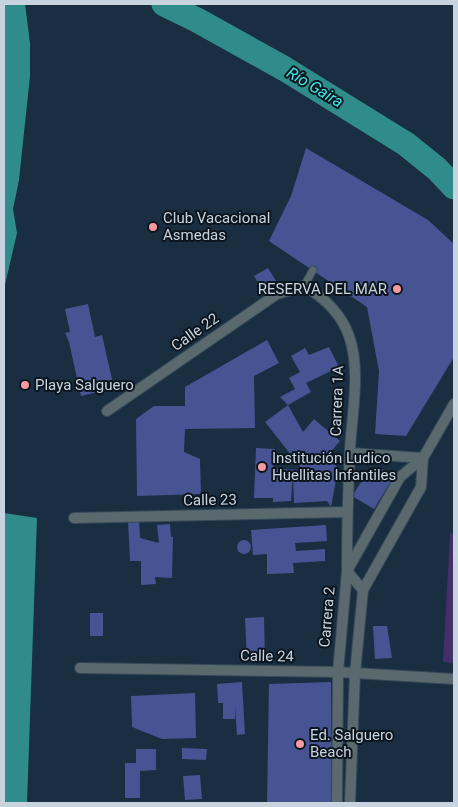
<svg xmlns="http://www.w3.org/2000/svg" width="458" height="807" font-family="Roboto,sans-serif">
<style>
.green{fill:#442f68}
.water{fill:#308c8b}
.lines{fill:none;stroke-linecap:round;stroke-linejoin:round}
.river{stroke:#308c8b;stroke-width:25}
.building{fill:#465494}
.service-casing{stroke:#354959;stroke-width:9}
.minor-casing{stroke:#354959;stroke-width:12}
.tertiary-casing{stroke:#354959;stroke-width:12}
.service{stroke:#5a696e;stroke-width:7}
.minor{stroke:#5a696e;stroke-width:10}
.tertiary{stroke:#5a696e;stroke-width:10}
.poi-dot{fill:#f59b9f;stroke:#0c151d;stroke-width:2}
.labels{text-anchor:middle;dominant-baseline:central;stroke-width:4;stroke-linejoin:round;paint-order:stroke}
.poi-label{font-size:15px;fill:#c7d4df;stroke:#0c151d;text-anchor:start}
.street-label{font-size:15px;fill:#c7d4df;stroke:#0c151d}
.water-label{font-size:16px;font-style:italic;fill:#39eae8;stroke:#0c151d}
</style>
<rect width="100%" height="100%" fill="#192e40"/>
<path class="green" d="M450,533l4,1v129l-11,-1z"/>
<path class="water" d="M4,4h21l5,39v33l-11,104 -6,29 4,24 -13,56z
M4,513l33,5 -10,285h-23z"/>
<g class="lines">
<path class="river" d="M164,4l33,16 88,49 121,75 31,25 17,18"/>
</g>
<path class="building" d="M306,148l122,72 26,24v113l-48,79 -31,-2 4,-63 -12,-64 -98,-66 22,-45z
M268,268l8,13 -14,8 -8,-13z
M88,304l7,33 7,-2 12,53 -33,8 -12,-54 -4,-9 5,-1 -5,-23z
M267,340l12,23 -25,13 1,52 -70,1 -1,23 16,7 1,35 -64,2 -1,-77 18,-13h31v-19z
M329,347l10,20 -33,16 5,9 -23,13 -8,-8 15,-8 -6,-11 11,-6 -9,-16 14,-8 4,7z
M288,405l15,27 11,-13 26,22 -11,13 9,15 -7,38 -4,-6 -33,2 -1,-30 -2,28 -18,1v-4h-19l2,-50 19,1 -2,20 30,1 -38,-48z
M381,469l13,7 -20,33 -22,-13 17,-26 9,5z
M139,520l1,18 19,5 -2,-18 13,-1 1,13h2l-1,41 -17,-1 1,7 -15,1v-24h-11l-2,-40z
M326,525l1,16 -32,2 1,8 29,-2v12l-32,2 1,10 -27,1v-20l-14,1 -2,-25z
M237 547a7 7 0 1 1 14 0a7 7 0 1 1-14 0Z
M90,613h13v23h-13z
M264,617l1,43 -18,1 -2,-43z
M373,626h14l5,32 -17,1z
M242,682l3,52 -8,1 -2,-29v13h-12v-16h-5l-1,-19z
M331,682l1,121h-65l2,-119z
M195,693l1,45 -34,1 -30,-12 -1,-31z
M182,748l25,1 -1,11 -24,-1z
M136,749h20v21l-16,1v27h-15v-35h11z
M200,775l2,24 -17,1 -2,-24z"/>
<g class="lines">
<g class="service-casing">
<path id="service" d="M304,286l9,-16"/>
</g>
<g class="minor-casing">
<path id="minor" d="M107,411l170,-117 27,-8c21,12 37,27 45,50 12,33 3,78 1,113 -2,41 -3,81 -3,122l16,19
M350,453l73,5
M74,518l272,-6
M80,668l258,4 116,7"/>
</g>
<g class="tertiary-casing">
<path id="tertiary" d="M337,803l1,-131 9,-101 53,-94 23,-19 31,-54
M350,803l5,-130 8,-83 58,-103 2,-29"/>
</g>
<use href="#service" class="service"/>
<use href="#minor" class="minor"/>
<use href="#tertiary" class="tertiary"/>
</g>
<g class="poi-dot">
<circle cx="153" cy="227" r="5"/>
<circle cx="397" cy="289" r="5"/>
<circle cx="25" cy="385" r="5"/>
<circle cx="262" cy="467" r="5"/>
<circle cx="300" cy="744" r="5"/>
</g>
<g class="labels">
<g class="poi-label">
<text x="163" y="218">Club Vacacional<tspan x="163" dy="17">Asmedas</tspan></text>
<text x="387" y="289" text-anchor="end">RESERVA DEL MAR</text>
<text x="35" y="385">Playa Salguero</text>
<text x="272" y="458">Institución Ludico<tspan x="272" dy="17">Huellitas Infantiles</tspan></text>
<text x="310" y="735">Ed. Salguero<tspan x="310" dy="17">Beach</tspan></text>
</g>
<g class="street-label">
<text transform="translate(195 332) rotate(-35)">Calle 22</text>
<text transform="translate(337 401) rotate(-88)">Carrera 1A</text>
<text transform="translate(210 500) rotate(-1)">Calle 23</text>
<text transform="translate(327 617) rotate(-85)">Carrera 2</text>
<text transform="translate(267 656) rotate(1)">Calle 24</text>
</g>
<g class="water-label">
<text transform="translate(315 87) rotate(31)">Río Gaira</text>
</g>
</g>
<rect width="458" height="807" fill="none" stroke="#c7d4df" stroke-width="10"/>
</svg>
